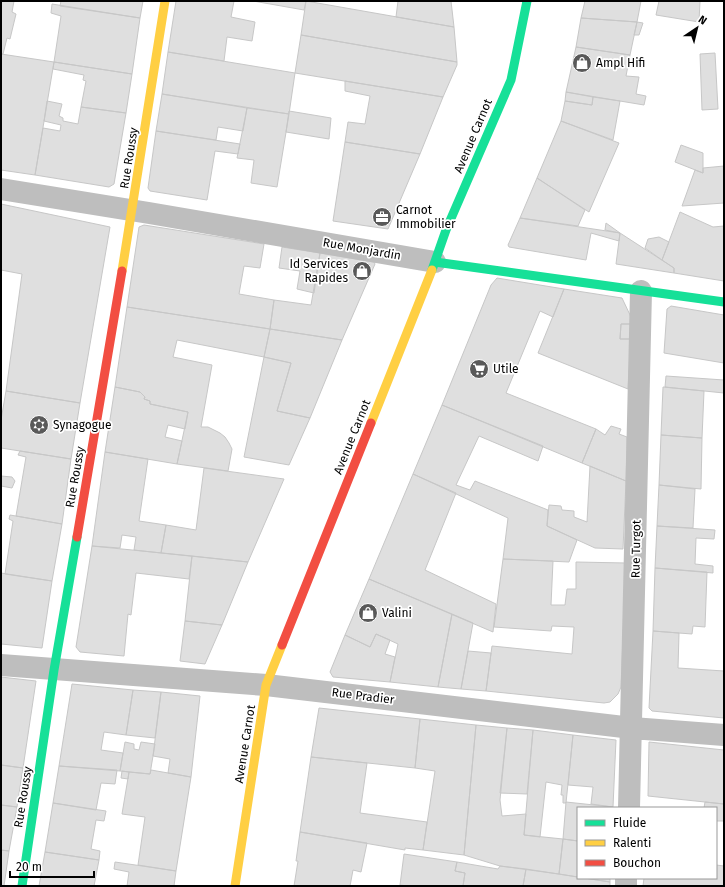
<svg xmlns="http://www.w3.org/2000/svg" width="725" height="887" font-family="'Fira Sans',sans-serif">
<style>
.building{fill:#dfdfdf;stroke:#c7c7c7}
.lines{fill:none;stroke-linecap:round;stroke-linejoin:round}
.street{stroke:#bebebe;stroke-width:22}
.fast{stroke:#16e098;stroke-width:9}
.slow{stroke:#ffcf43;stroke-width:9}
.jam{stroke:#f24e42;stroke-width:9}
.labels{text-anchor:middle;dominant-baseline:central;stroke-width:3.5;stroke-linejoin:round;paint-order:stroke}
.poi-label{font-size:12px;fill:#000;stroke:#fff;text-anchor:start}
.street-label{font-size:12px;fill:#000;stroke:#fff}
</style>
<rect width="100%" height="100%" fill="#fff"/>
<path class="building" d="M1,1h13l-2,11 4,2 -6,25 -3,-1 -4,16h-2z
M61,1h82l-3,17 -80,-12z
M176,1h58l-3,16 24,5 -3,19 -25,-4 -3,24 -56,-9z
M253,1h53l-2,9z
M306,1l148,26 3,35 -156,-27z
M398,1h53l3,26 -58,-10z
M585,1h56l-4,21 -56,-4z
M659,1h41l-1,21 -43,-7z
M52,4l88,14 -8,56 -78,-12 7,-46 -10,-3z
M581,18l56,4 -7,33 -54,-8z
M637,22l6,1 -4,12h-5z
M301,35l156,27v3l-14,32 -148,-24z
M576,47l54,8 -4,21 13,1 -3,17 10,2 -2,9 -78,-13z
M168,52l127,21 -6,41 -127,-20z
M715,53l3,56 -16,1 -2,-56z
M1,54l53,8 -19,113 -34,-5z
M54,62l78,12 -6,39 -45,-6 5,-26 -3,-1 1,-5 -31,-6z
M345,81l98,16 -23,57 -75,-12 3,-20 17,2 5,-28 -25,-5z
M566,92l27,5 -1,8 -27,-4z
M162,94l85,14 -4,23 -25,-4 -2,13 -60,-9z
M593,97l27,4 -7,39 -52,-19 4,-20 27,4z
M47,101l15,3 -3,12 4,2v3l15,3 3,-17 45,6 -12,71 -5,3 -74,-12 8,-47 17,3 1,-6 -17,-4z
M247,108l42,6 -12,73 -26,-4 3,-23 -17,-2z
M289,111l42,7 -2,21 -43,-7z
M561,121l58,22 -30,69 -52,-34z
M156,131l84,13 -2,10 -23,-3 -8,49 -57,-9 -2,-3z
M345,142l75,12 -32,75 -55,-8z
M681,145l22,8v20l-28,-11z
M724,166v37l-42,3 13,-36 8,3v-5z
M537,178l48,32 -7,16 -58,-8z
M1,204l109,23 -30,176 -74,-12 16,-117 -21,-4z
M680,212l33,15 11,-1v55l-50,-8v-5l-12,-8z
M520,218l100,15 -1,8 -28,-8 -5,27 -77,-13 -1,-2z
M606,223l14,10 -15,-3z
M144,225l120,19 -4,24 -16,-2 -5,28 35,6 -4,29 -143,-22 12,-80z
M620,233l54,35v5l-58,-9z
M659,237l10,5 -7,18 -17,-12 3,-9z
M282,247l38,6 -6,40 -17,-4 3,-18 -21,-3z
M320,253l54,9 1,2 -33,76 -72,-11 4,-29 37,5z
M497,278l67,11 -11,28 -13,-6 -34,82 90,36 -14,34 -140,-58 49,-120z
M564,289l58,9 9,19v7h-10l-1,15h11l-3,50 -90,-36z
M671,306l53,9v48l-60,-10 3,-44z
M127,307l143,22 -6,28 -87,-17 -4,17 39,8 -11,62h7l12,6 5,4 4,6 3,6 -4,22 -51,-7 11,-52 -38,-8v-3l-6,-2 1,-2 -5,-5 -25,-5z
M621,324h10v15h-11z
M270,329l72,11 -32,78 -33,-7 14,-48 -27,-6z
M264,357l27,6 -14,48 33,7 -21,47 -45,-8z
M666,376l58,4v13l-59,-6z
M115,387l25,5 5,5 -1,2 6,2v3l38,8 -3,17 -17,-4 -3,12 17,4 -5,23 -72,-12z
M663,387l41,4 -2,47 -41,-3z
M6,391l74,12 -9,56 -70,-11v-28z
M442,405l101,41 -5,15 -59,-25 -23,49 14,5 5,-9 73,29 -1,16 30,14 -8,22 -66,-3 5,-41 -95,-44z
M611,426l10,3 -2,5 8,3 -1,44 -44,-18 14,-34 9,6z
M661,435l41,3 -1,51 -42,-4z
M20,451l51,8 -9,65 -46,-8 10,-59 -8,-2z
M105,452l43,7 -9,62 27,4 -5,28 -27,-3 2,-13 -14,-2 -2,13 -28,-2z
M590,466l36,15 -3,68 -28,-1 -48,-22 2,-21 12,1 1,4 12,1v6l13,5z
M204,468l80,11 -36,83 -87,-9 5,-28 30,5z
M413,474l43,19 -31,77 71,34 -3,28 -124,-53z
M1,476l11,1 3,4 -3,7 -11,-2z
M659,485l36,4 -2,39 -36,-2z
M10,515l52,9 -10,57 -47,-7 8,-53 -4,-2z
M657,526l58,4 -1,9 -18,-1 -1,26 18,2v7l-58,-5z
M92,546l100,10 -3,23 -53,-6 -5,42 -3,-1 -4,42 -44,-4 -4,-5z
M192,556l56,6 -26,63 -37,-4z
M503,559l50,2 -2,44h14l2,-16h9v-27l50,1 -5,124 -3,7 -8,8 -6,1 -118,-12 6,-45 80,8 2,-27 -22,-1 -1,5 -57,-4z
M655,568l52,4 -2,55 -12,-1 -1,8 -39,-3z
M1,573l51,8 -10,67 -41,-4z
M369,579l83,35 -14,73 -48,-5 8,-38 -22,-10 -6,13 -25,-12z
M452,614l21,9 -12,66 -23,-2z
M185,621l37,4 -17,39 -25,-3z
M653,631l26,2 -1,35 46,3v47l-72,-7 -3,-3z
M376,634l14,6 -5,14 10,3 -5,25 -57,-5 -3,-5 15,-37 25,12z
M468,651l23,2 -5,38 -25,-2z
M1,677l35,4 -13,87 -22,-3z
M72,684l61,6 -7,45 -22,-3 -3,18 22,3 -3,18 -61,-5z
M133,690l28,2 -6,46 -29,-3z
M161,692l39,4 -9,81 -23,-4 2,-14 -17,-3z
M319,708l101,11 -5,49 -104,-11z
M420,719l56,6 -12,130 -41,-5 12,-79 -20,-3z
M476,725l31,3 -7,72 2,16 24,-2 -2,21 39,4 -4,35 -59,-8 -36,-11z
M507,728l26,2 -6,64 -27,-1z
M533,730l40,5 -7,68h-3v-8h-2l1,-10 -16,-3 -6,55 -16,-2z
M573,735l43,5 -3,67 -22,-3 2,-17 -25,-2z
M125,742l9,2v5l5,1 2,-8 14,2 -5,30 -30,-3z
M649,742l75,8v54l-76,-8z
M311,757l56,6 -7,50 67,9 -4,28 -18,-2v2l-105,-18z
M1,765l22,3 -6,39 -16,-2z
M59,766l58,4 -2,14 -14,-1 -5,27 -43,-7z
M151,770l40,7 -15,94 -38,-6 7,-48 -23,-3 7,-42 21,2z
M122,771l7,1 -1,7 -7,-1z
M566,802l47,5v1h-35v33l-15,-2z
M705,802l19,2v17h-8v-13h-12z
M53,803l53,8 -2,10 -8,-1 -5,29 9,2 -1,9 -54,-8z
M1,805l16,2 -8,44 -8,-1z
M300,832l67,11 -6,29 -8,-2 -3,16h-56l4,-25h-2z
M563,839l15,2v36l-19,-3z
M1,850l8,1 -5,35h-3z
M45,852l54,8 -5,26h-55z
M404,854l53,8 -2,9 10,2 -2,13h-55l-8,-1z
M115,862l61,9 -2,15h-47l2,-14 -15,-3z
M457,862l41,7 2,-3 26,3 -3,17h-60l2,-13 -10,-2z
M716,865l8,1v20h-81l1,-8h72z
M526,869l84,13v4h-87z
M585,878h25v4z"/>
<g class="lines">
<path class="street" d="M1,189l148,24 286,49
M1,665l265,20 366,43 92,7
M629,808l12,-517
M626,886v-8"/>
<path class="fast" d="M435,262l289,40
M432,270l14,-40 65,-150 16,-79
M22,886l32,-216 23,-133"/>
<path class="slow" d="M122,271l43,-270
M371,423l61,-153
M235,886l31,-201 16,-40"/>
<path class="jam" d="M77,537l45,-266
M282,645l89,-222"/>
</g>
<defs>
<g id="shop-disc" transform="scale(1)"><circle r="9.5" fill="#595959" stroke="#fff"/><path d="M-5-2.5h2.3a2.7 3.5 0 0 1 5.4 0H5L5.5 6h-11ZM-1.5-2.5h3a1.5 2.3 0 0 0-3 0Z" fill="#fff"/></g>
<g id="office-disc" transform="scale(1)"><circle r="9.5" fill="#595959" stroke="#fff"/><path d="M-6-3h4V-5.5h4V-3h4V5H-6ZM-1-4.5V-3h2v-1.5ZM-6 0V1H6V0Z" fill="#fff"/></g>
<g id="supermarket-disc" transform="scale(1)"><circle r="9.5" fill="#595959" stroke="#fff"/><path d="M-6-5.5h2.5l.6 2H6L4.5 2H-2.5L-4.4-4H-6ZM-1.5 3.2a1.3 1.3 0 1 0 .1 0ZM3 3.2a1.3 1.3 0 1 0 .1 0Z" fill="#fff"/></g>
<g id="synagogue-disc" transform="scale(1)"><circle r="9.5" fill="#595959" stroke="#fff"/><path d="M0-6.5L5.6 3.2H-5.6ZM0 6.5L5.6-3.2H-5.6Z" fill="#fff"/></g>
</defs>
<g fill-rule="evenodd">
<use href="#shop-disc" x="582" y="63"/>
<use href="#office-disc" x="382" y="217"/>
<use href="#shop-disc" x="362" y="271"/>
<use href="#supermarket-disc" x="479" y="369"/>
<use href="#synagogue-disc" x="39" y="425"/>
<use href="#shop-disc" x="368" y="613"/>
</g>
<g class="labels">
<g class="poi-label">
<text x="596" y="63">Ampl Hifi</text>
<text x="396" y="210">Carnot<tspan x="396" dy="14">Immobilier</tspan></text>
<text x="348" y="264" text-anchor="end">Id Services<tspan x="348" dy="14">Rapides</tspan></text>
<text x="493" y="369">Utile</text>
<text x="53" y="425">Synagogue</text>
<text x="382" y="613">Valini</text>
</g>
<g class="street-label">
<text transform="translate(473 136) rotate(-67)">Avenue Carnot</text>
<text transform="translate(129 158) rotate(-81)">Rue Roussy</text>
<text transform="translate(362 249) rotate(10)">Rue Monjardin</text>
<text transform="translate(352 437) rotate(-68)">Avenue Carnot</text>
<text transform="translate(75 477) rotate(-80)">Rue Roussy</text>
<text transform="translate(636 549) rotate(-89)">Rue Turgot</text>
<text transform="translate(363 696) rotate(7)">Rue Pradier</text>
<text transform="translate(245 744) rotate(-81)">Avenue Carnot</text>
<text transform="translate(23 797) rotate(-81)">Rue Roussy</text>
</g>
</g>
<rect width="725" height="887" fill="none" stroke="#000000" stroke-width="4"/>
<rect x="577" y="807" width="140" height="72" fill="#ffffff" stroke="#999999"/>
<rect x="585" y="820" width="20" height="6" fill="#16e098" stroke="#999999"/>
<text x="613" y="827" font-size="12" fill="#000000">Fluide</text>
<rect x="585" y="840" width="20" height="6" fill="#ffcf43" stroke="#999999"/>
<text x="613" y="847" font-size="12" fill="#000000">Ralenti</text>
<rect x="585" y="860" width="20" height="6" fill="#f24e42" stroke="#999999"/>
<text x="613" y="867" font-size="12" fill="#000000">Bouchon</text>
<g transform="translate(697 28) rotate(35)" stroke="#ffffff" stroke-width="3" paint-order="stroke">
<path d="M0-3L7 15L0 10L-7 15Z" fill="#000000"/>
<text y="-6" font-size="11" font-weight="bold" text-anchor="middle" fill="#000000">N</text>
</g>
<path d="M10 871v6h84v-6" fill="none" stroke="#000000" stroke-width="2"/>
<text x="16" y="871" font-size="12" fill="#000000" stroke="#ffffff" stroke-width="3" paint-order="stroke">20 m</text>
</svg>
